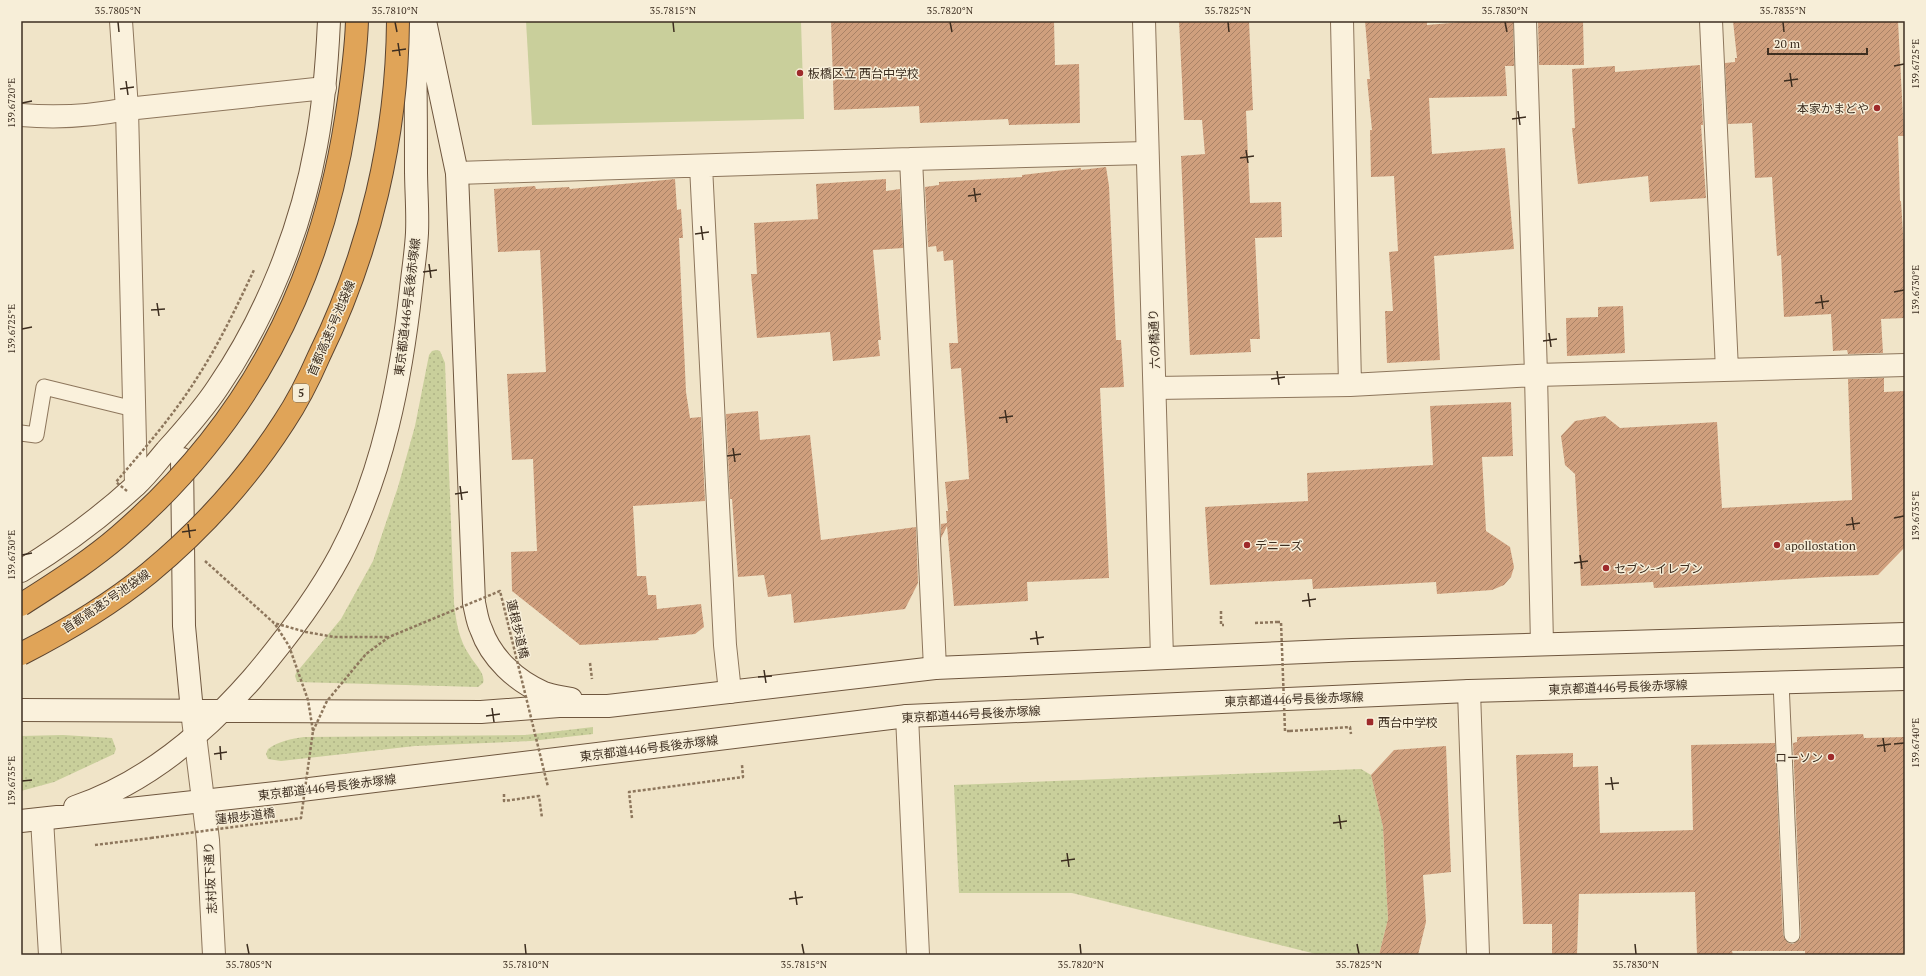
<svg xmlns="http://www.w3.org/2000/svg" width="1926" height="976" font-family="'PT Serif','Noto Sans JP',serif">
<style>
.grass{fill:url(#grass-dots)}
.garden{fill:#c9cf9b}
.building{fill:url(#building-hatch)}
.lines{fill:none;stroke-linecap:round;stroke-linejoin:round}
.service-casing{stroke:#8d765c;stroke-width:17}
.minor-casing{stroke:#8d765c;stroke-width:24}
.tertiary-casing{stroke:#8d765c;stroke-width:24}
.secondary-casing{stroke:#6f573f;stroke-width:24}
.path{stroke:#8d765c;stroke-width:2.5;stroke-dasharray:3 2;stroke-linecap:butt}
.service{stroke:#faf1dc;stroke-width:15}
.minor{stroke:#faf1dc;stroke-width:22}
.tertiary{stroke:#faf1dc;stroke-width:22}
.secondary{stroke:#faf1dc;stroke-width:22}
.motorway-bridge-casing{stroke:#5b4430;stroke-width:24;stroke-linecap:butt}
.path-bridge{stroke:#8d765c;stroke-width:2.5;stroke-dasharray:3 2;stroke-linecap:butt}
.motorway-bridge{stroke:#e0a458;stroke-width:22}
.ticks{fill:none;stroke:#3d2e20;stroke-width:1.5}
.poi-dot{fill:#9e2a2b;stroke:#f7eed8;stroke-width:1.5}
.labels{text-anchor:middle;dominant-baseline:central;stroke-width:3;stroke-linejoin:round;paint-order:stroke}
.shield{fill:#f7eed8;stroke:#756857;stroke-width:1}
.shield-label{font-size:11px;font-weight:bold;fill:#3d2e20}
.poi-label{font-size:12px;fill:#3d2e20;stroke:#f7eed8;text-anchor:start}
.street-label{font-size:12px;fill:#3d2e20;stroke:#f7eed8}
.neatline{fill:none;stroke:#3d2e20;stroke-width:1.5}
.ticks-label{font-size:10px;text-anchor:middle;fill:#3d2e20}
</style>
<defs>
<pattern id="grass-dots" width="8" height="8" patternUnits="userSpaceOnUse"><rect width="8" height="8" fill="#c9cf9b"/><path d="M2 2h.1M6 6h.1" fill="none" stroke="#aeb285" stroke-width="1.8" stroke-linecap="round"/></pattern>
<pattern id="building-hatch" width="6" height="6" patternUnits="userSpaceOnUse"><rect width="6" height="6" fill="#cf9f7d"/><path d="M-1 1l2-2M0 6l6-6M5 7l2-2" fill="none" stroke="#a98266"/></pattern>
</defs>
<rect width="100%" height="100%" fill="#f0e4c8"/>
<path class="grass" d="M436,350l4,1 5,12 9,240c2,19 5,37 16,53 4,7 16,18 13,27l-5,4 -181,-5 -2,-6 1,-3 45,-54 32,-58 25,-74 17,-61 14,-71 3,-4z
M593,727v7l-62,7 -116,5 -134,15 -13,-2 -2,-5 2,-5c11,-8 23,-10 36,-12l221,-2z
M63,735l49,3 4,11 -2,5 -60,28 -33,9v-55z
M1361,769l10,6 12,52 5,92 -9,36h-59l-248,-62h-113l-5,-108z"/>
<path class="garden" d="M526,21h275l3,98 -272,6z"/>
<path class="building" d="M831,21h223l1,44 24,-1 1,59 -71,2 -1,-6 -88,4 -1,-17 -85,4z
M1179,21h70l4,89 -7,1 4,92 31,-1 1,35 -27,1 5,101h-10l1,13 -61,3 -9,-199 24,-2 -3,-34h-18z
M1365,21h62v4l47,-4h39l1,45h-9l2,30 -78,2 3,56 73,-6 9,101 -80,7 6,104 -53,3 -2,-52h8l-4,-59 9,-1 -4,-75 -23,1 -1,-47h2l-5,-51h3z
M1538,21h45l1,44h-45z
M1733,21h165l6,115h-6l2,65h1l4,64v53l-24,1 2,34 -35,1 -1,-4 -14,1 -2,-37 -47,3 -3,-62 -4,1 -5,-79 -17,1 -3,-55 -24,1 -3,-61 10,-1v-4h2z
M1700,65l3,60h-2l5,73 -56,4 -2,-26 -70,8 -6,-56h3l-3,-59 43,-3v6z
M1106,167l3,19 7,154h5l3,47 -24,1 9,190 -82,4 1,19 -74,5 -7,-80 -6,12v-14l6,-1 -1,-12h2l-3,-29 24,-3 -2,-33 -6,-78 -10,1 -2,-26h9l-5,-83 -9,1 -1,-10 -6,1 -1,-6 -8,1 -3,-60 14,-2v-3l83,-5v-2l59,-7v2z
M675,179l2,31 4,-1 2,29h-4l7,154 4,26 11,-1 4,84 -72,5 4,70h9l2,19h8l1,14 44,-5 3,23 -9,7 -37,4 1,2 -79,5 -68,-54 -1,-39 26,-1 -4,-92 -21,1 -5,-86 39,-2 -6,-122 -42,2 -4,-63 41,-3 1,3 33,-2 1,2z
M886,179v12l14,-2 3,59 -30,2 8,90h-3l2,16 -47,5 -3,-29 -73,6 -6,-64h6l-3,-51 64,-4 -2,-35z
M1623,306l2,47 -58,3 -1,-38 32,-1v-10z
M1884,378v14l20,-1 1,156 -27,28 -52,2 -172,11 -1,-6 -72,4 -6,-112 -10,-9 -4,-29 14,-15 30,-5 15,12 97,-6 5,86 130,-8 -4,-121z
M1511,402l2,54 -31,1 4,74 24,16 4,20 -3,10 -7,8 -12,5 -55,4 -1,-12 -123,7 -1,-10 -102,6 -5,-78 103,-6 -1,-28 126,-8 -3,-59z
M758,411l2,29 50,-5 11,105 95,-13 2,56 -13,26 -111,14 -3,-29 -23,3 -4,-22 -26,2 -6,-78h-2l-4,-85z
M1863,734l1,4 41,-1v218h-100v-4h-73l1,4h-36l-2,-63 -116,2 -2,61h-25v-31h-29l-7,-169 57,-2v14l25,-1 2,67 93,-3 -2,-85 84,-2 8,192 5,8 5,1 7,-5 1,-4 -8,-192 4,-1v-5z
M1446,746l5,126 -28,3 3,47 -8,33h-39l9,-36 -5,-92 -12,-52 23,-25z"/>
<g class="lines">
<g class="service-casing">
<path id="service" d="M21,433l15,2 8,-48 90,22
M1781,682l11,253"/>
</g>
<g class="minor-casing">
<path id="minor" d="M121,21l6,88 9,376
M1342,21l8,364
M1525,21l11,354 6,269
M1711,21l16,349
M21,115c35,3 71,1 106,-6l198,-21
M911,159l24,509
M701,166l24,479 5,47
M457,173l454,-14 236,-6
M1155,388l195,-3 186,-10 369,-10
M1469,691l9,264
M907,716l11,239
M42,819l8,136"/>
</g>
<g class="tertiary-casing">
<path id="tertiary" d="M1144,21l18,637
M192,711l16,129 6,115"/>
</g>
<g class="secondary-casing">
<path id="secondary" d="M425,21l32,152 17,430c2,8 3,18 7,26 10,29 35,52 63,64 8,3 18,4 27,6
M182,459l2,167 8,85
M21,571c41,-25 79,-53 114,-85 11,-10 21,-23 31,-35 18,-20 37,-41 52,-64 48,-70 83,-158 98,-241 8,-41 11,-83 13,-125
M21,710l460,2 78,-6h49l327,-38 417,-18 553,-16
M75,807c71,-24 128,-72 177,-128 33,-39 64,-79 88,-124 43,-81 61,-176 71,-266 2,-19 5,-37 6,-56 1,-21 -1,-43 -1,-64 0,-49 0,-99 -2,-148
M21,821l264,-29 622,-76 562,-25 436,-12"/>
</g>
<path class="path" d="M1221,611v14h3
M1255,623l22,-1
M590,663l2,16
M1290,731l60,-4 1,7
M504,794v7l35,-5 3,22
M632,818l-3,-26 114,-15 -1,-12
M95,845l56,-7"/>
<use href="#service" class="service"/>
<use href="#minor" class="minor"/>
<use href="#tertiary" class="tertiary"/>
<use href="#secondary" class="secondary"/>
<g class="motorway-bridge-casing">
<path id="motorway-bridge" d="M21,605c34,-22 68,-43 98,-69 129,-111 201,-250 227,-417 5,-32 10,-65 11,-98
M21,654c45,-23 89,-49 128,-81 52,-43 99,-95 135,-151 14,-21 25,-43 35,-66 51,-104 78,-219 79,-335"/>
</g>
<path class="path-bridge" d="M127,491l-11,-9c28,-33 56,-65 79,-101 23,-35 41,-73 59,-111
M205,561l69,62 32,9 28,5h55
M1277,622h4l4,109h5
M313,731l14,-30 39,-47 23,-17 111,-46 48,196
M151,838l150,-20 12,-87 -5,-31 -19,-54 -14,-22"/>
<use href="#motorway-bridge" class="motorway-bridge"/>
</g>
<path class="ticks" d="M118,22l1,10M395,22l2,10M673,22l1,10M950,22l2,10M1228,22l1,10M1505,22l2,10M1783,22l1,10M398,43l2,13M392,51l14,-2M1894,66l10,-2M1790,73l2,14M126,81l2,14M1784,81l14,-2M120,89l14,-2M22,103l10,-2M1518,111l2,14M1512,119l14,-2M1246,150l2,13M1240,158l14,-2M974,188l2,14M968,196l13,-2M701,226l2,14M695,234l14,-2M429,264l2,14M423,272l14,-2M1894,292l10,-2M1821,295l2,14M157,303l2,13M1815,303l14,-2M151,310l14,-1M22,329l10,-2M1549,333l2,14M1543,341l14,-2M1277,371l2,14M1271,379l14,-2M1005,410l2,13M999,418l14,-2M733,448l2,14M727,456l14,-2M460,486l2,14M455,494l13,-2M1852,517l2,13M1894,518l10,-2M188,524l2,14M1846,525l14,-2M182,532l14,-2M22,555l10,-2M1580,555l2,14M1574,563l14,-2M1308,593l2,14M1302,601l14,-2M1036,631l2,14M1030,639l14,-2M764,670l2,13M758,677l14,-1M492,708l2,14M486,716l14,-2M1883,738l2,14M1894,744l10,-1M220,746l1,14M1877,746l14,-2M214,754l13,-2M1611,777l2,13M22,781l10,-1M1605,784l14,-1M1339,815l2,14M1333,823l14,-2M1067,853l2,14M1061,861l14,-2M795,891l2,14M789,899l14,-2M247,944l2,10M525,944l1,10M802,944l2,10M1080,944l1,10M1357,944l2,10M1635,944l1,10"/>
<g class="poi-dot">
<circle cx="800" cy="73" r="4"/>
<circle cx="1877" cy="108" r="4"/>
<circle cx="1247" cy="545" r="4"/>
<circle cx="1777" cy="545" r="4"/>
<circle cx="1606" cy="568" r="4"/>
<rect x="1366" y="718" width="8" height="8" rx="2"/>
<circle cx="1831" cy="757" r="4"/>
</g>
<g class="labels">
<rect class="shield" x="293" y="384" width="16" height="18" rx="3"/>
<g class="shield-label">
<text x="301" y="393">5</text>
</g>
<g class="poi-label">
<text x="808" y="73">板橋区立 西台中学校</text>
<text x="1869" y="108" text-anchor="end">本家かまどや</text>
<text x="1255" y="545">デニーズ</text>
<text x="1785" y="545">apollostation</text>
<text x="1614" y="568">セブン-イレブン</text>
<text x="1378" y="722">西台中学校</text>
<text x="1823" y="757" text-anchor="end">ローソン</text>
</g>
<g class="street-label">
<text transform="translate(407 307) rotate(-83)">東京都道446号長後赤塚線</text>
<text transform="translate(331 328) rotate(-67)">首都高速5号池袋線</text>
<text transform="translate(1154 339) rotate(-92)">六の橋通り</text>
<text transform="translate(106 601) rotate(-34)">首都高速5号池袋線</text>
<text transform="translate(518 629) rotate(77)">蓮根歩道橋</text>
<text transform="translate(1618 687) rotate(-2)">東京都道446号長後赤塚線</text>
<text transform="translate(1294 699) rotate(-2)">東京都道446号長後赤塚線</text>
<text transform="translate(971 714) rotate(-3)">東京都道446号長後赤塚線</text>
<text transform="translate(649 748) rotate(-7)">東京都道446号長後赤塚線</text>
<text transform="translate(327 787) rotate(-7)">東京都道446号長後赤塚線</text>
<text transform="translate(245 816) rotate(-7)">蓮根歩道橋</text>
<text transform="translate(210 878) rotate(-93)">志村坂下通り</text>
</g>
</g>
<rect width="1926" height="976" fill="none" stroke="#f7eed8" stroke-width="44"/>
<path d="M1768 48v6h99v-6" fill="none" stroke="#3d2e20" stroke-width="2"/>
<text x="1774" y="48" font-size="12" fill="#3d2e20" stroke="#f7eed8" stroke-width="3" paint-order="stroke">20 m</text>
<rect x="22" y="22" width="1882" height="932" class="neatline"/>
<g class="ticks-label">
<text x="118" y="14">35.7805°N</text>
<text x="395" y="14">35.7810°N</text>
<text x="673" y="14">35.7815°N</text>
<text x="950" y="14">35.7820°N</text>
<text x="1228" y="14">35.7825°N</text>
<text x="1505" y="14">35.7830°N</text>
<text x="1783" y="14">35.7835°N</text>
<text transform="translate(1915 64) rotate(-90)" y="4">139.6725°E</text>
<text transform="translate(11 103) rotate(-90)" y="4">139.6720°E</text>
<text transform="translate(1915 290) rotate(-90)" y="4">139.6730°E</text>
<text transform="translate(11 329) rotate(-90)" y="4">139.6725°E</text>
<text transform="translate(1915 516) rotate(-90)" y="4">139.6735°E</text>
<text transform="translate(11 555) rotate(-90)" y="4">139.6730°E</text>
<text transform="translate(1915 743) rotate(-90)" y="4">139.6740°E</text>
<text transform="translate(11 781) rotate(-90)" y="4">139.6735°E</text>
<text x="249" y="968">35.7805°N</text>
<text x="526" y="968">35.7810°N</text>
<text x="804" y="968">35.7815°N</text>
<text x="1081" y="968">35.7820°N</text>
<text x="1359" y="968">35.7825°N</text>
<text x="1636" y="968">35.7830°N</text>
</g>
</svg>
